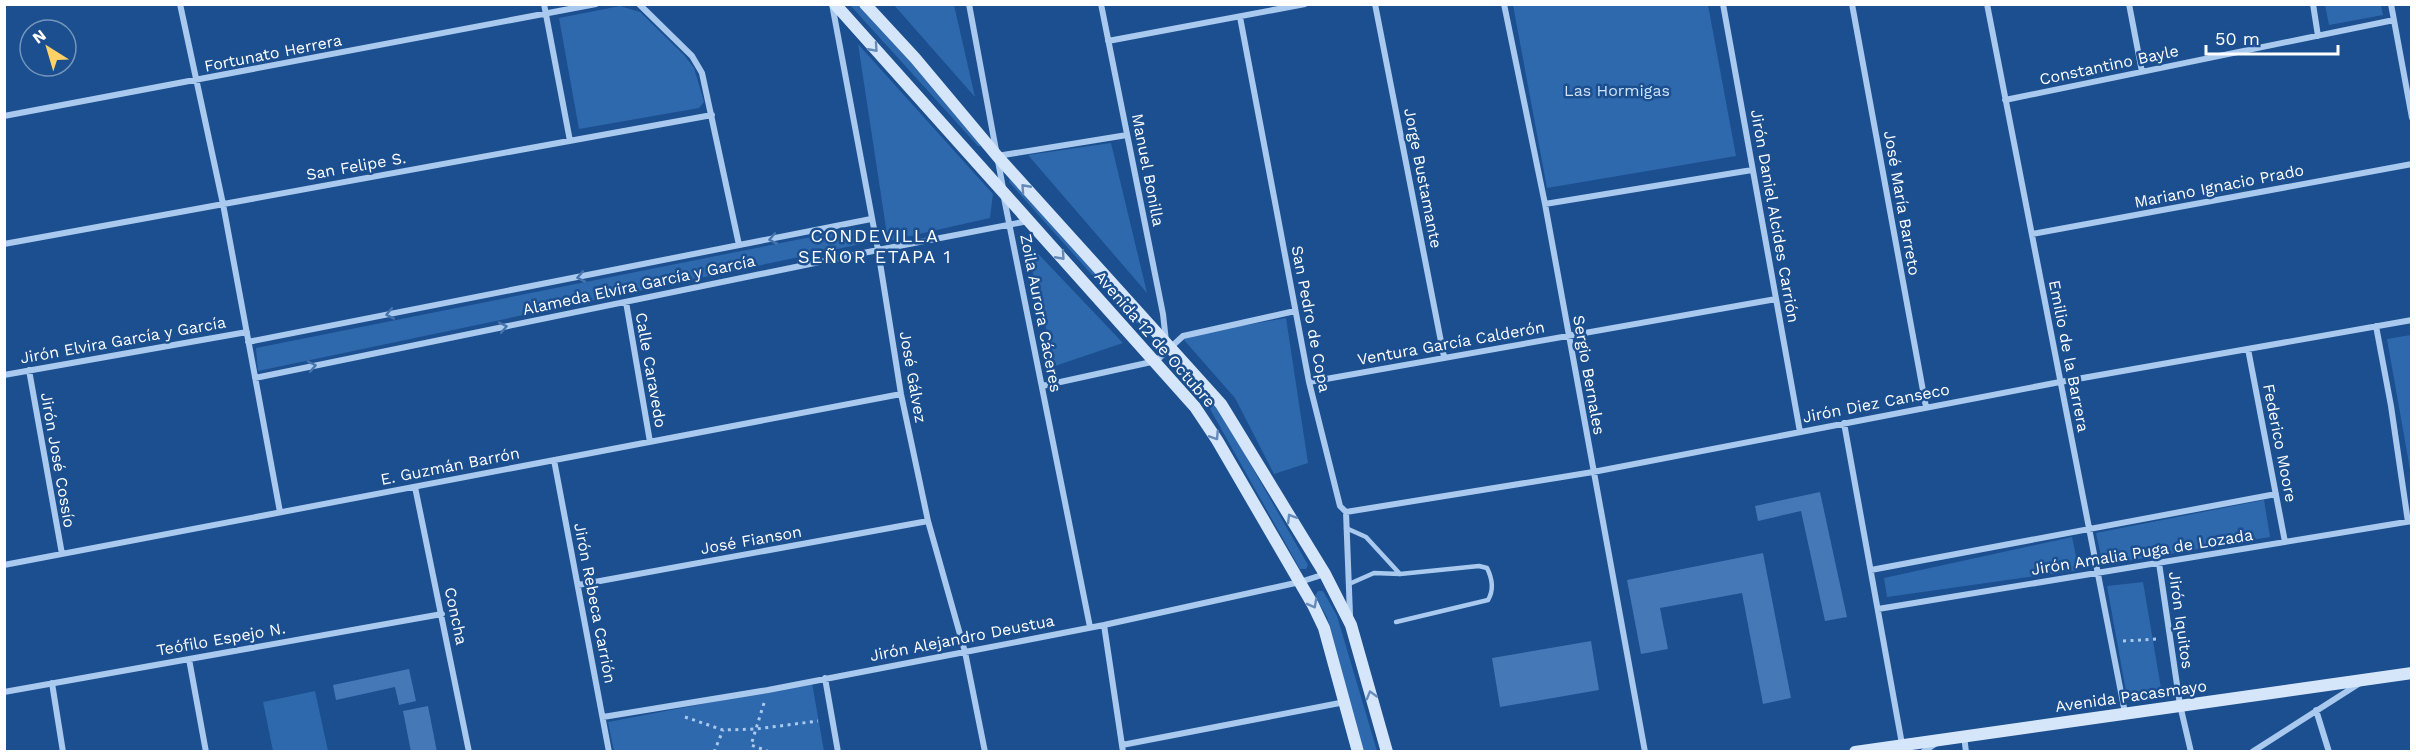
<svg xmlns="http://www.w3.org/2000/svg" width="2416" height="756" font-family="'Work Sans',sans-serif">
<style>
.green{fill:#2e69ad}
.building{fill:#4478b7}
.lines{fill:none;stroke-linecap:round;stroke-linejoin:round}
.path{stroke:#a9c9ee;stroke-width:3;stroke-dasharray:3 4.5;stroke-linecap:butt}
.lane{stroke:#a9c9ee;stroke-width:4.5}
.street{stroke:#a9c9ee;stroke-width:6}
.secondary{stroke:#d6e6fa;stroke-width:12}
.oneway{stroke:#668bba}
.oneway2{stroke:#4674ac}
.labels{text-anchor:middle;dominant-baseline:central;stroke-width:5;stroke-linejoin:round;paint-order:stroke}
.street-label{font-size:16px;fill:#fff;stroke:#1b4f8f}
.park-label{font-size:16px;fill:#cfe3fa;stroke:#1b4f8f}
.neighbourhood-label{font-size:18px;letter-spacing:1.5px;fill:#fff;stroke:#1b4f8f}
</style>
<rect width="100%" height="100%" fill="#1b4f8f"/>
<path class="green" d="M850,5h13l118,141h-3z
M894,5h60l21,92z
M1513,5h195l28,151 -189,32z
M2325,5h56l2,10 -54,10z
M620,6l20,6 44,43 10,13 10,34 -5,6 -120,21 -20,-111z
M858,44l135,150 -3,24 -102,23z
M1111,143l36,150 -119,-138z
M1010,177l130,146h-5l-126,-141z
M856,228l5,16 -603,127 -2,-23z
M1025,240l98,103 -68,23z
M1286,318l22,145 -34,11 -39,-76 -51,-58 2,-5z
M2411,335h1l-1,140 -24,-136z
M1170,353l41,46 25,40 72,126 -2,4h-6l-90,-160 -40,-45z
M2264,500l6,37 -167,28 -7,-32z
M2072,537l7,33 -192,27 -3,-19z
M2143,582l19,112 -35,3 -20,-111z
M1318,591h5l14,25 40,135h-14l-36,-134 -12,-21z
M812,683l12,68h-210l-6,-29z
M315,691l13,60h-55l-10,-49z"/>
<path class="building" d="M1820,492l27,125 -22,4 -24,-110 -43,10 -3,-15z
M1763,553l28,145 -28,6 -21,-111 -82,15 8,41 -27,5 -14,-74z
M1591,641l8,49 -99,17 -8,-49z
M409,669l7,32 -17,4 -4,-18 -59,13 -3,-15z
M428,706l9,46h-26l-8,-41z"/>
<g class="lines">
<path class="path" d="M2123,641l35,-2
M764,703l-13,42 19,7
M685,717l38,13 33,-1 62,-8
M714,752l9,-22"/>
<path class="lane" d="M1346,528l20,9 34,37
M1349,584l25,-11 26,1 79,-8 8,2c5,10 7,22 1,32l-92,22"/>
<path class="street" d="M180,4l43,200 57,308
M544,4l26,137
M639,4l53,52 10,17 37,172
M832,4l46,246 23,144 27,127 37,131 20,100
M969,4l34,184
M1101,4l62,310 3,27
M1375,4l69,353
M1504,4l41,200 100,548
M1723,4l77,428
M1852,4l74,403
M1987,4l138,709
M2129,4l13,68
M2313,4l5,32
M2391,4l21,114
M1240,17l69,365 31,124 6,6 4,103
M1108,41l197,-37
M2005,100l389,-80
M4,116l592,-112
M997,156l130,-21
M1004,198l86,429
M1545,204l207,-34
M2032,234l380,-70
M4,244l708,-129
M626,302l24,140
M2376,326l15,80 17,116
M248,342l623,-123
M2248,349l37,193
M29,370l33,184
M4,375l243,-43
M255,378l623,-128 150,-29
M1309,382l467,-83
M1042,386l114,-25 27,-25 112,-25
M1844,423l58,321
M554,460l55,292
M415,487l54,265
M1346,512l247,-40 467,-90 352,-62
M2159,563l21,142 11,47
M4,565l897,-171
M1871,570l405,-76
M578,585l350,-64
M1878,609l534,-88
M1104,625l19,127
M189,659l17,93
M825,678l13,74
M52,683l11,69
M4,692l438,-78
M2316,710l13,42
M603,717l165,-27 197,-38 139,-27 196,-43 25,-8
M1964,736l2,16
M1122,745l223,-43
M1923,752l12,-8
M2252,752l108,-69"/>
<path class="secondary" d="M835,4l360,403 22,33 96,165 11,23 34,124
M865,4l50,54 83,99 223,247 104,170 26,51 36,127
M1855,752l557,-79"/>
</g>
<defs><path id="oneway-chevron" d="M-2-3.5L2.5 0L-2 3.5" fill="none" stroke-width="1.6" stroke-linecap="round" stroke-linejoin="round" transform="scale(1.5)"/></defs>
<g class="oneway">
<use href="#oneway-chevron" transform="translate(874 48) rotate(48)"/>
<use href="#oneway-chevron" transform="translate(1025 188) rotate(-132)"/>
<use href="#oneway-chevron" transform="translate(1061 256) rotate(48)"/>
<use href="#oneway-chevron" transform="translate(1215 436) rotate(57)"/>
<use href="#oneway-chevron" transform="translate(1291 518) rotate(-121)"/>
<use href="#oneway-chevron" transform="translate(1313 604) rotate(62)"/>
<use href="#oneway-chevron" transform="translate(1371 695) rotate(-106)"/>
</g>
<g class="oneway2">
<use href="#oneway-chevron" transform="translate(773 239) rotate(169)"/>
<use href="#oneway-chevron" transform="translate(581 277) rotate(169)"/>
<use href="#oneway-chevron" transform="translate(390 314) rotate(169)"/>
<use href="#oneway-chevron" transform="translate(503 327) rotate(-12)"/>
<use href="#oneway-chevron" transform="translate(312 366) rotate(-12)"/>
</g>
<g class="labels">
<g class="street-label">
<text transform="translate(273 53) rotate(-11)">Fortunato Herrera</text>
<text transform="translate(2109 65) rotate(-12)">Constantino Bayle</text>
<text transform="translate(356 166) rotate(-10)">San Felipe S.</text>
<text transform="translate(1148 170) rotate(79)">Manuel Bonilla</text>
<text transform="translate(1423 178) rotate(79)">Jorge Bustamante</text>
<text transform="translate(2219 186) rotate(-11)">Mariano Ignacio Prado</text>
<text transform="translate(1902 203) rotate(80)">José María Barreto</text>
<text transform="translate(1775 216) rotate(80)">Jirón Daniel Alcides Carrión</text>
<text transform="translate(639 285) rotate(-12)">Alameda Elvira García y García</text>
<text transform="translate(1041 313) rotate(79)">Zoila Aurora Cáceres</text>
<text transform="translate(1311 319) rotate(79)">San Pedro de Copa</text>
<text transform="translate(1155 339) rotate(49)">Avenida 12 de Octubre</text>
<text transform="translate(123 340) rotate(-10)">Jirón Elvira García y García</text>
<text transform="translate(1451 343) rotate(-10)">Ventura García Calderón</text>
<text transform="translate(2069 356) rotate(79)">Emilio de la Barrera</text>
<text transform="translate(651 370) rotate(80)">Calle Caravedo</text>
<text transform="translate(1589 375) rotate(80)">Sergio Bernales</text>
<text transform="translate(913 377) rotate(80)">José Gálvez</text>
<text transform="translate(1876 403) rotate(-11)">Jirón Diez Canseco</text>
<text transform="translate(2280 443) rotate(79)">Federico Moore</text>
<text transform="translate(58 460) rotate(80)">Jirón José Cossío</text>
<text transform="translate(450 466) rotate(-11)">E. Guzmán Barrón</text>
<text transform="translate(751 540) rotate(-10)">José Fianson</text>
<text transform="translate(2142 552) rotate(-9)">Jirón Amalia Puga de Lozada</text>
<text transform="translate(595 603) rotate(79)">Jirón Rebeca Carrión</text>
<text transform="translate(456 616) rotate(78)">Concha</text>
<text transform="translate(2181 620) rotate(82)">Jirón Iquitos</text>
<text transform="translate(962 638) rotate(-11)">Jirón Alejandro Deustua</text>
<text transform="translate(221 639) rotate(-10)">Teófilo Espejo N.</text>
<text transform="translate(2131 696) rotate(-8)">Avenida Pacasmayo</text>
</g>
<g class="park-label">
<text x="1617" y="90">Las Hormigas</text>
</g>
<g class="neighbourhood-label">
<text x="875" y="235">CONDEVILLA<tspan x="875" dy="21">SEÑOR ETAPA 1</tspan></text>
</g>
</g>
<rect width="2416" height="756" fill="none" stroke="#ffffff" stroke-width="12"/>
<g transform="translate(48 48) rotate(323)"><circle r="28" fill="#1b4f8f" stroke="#7695bc" stroke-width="1.5"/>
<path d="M0-4.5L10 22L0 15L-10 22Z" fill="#ffd166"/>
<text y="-9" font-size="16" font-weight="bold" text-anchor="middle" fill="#ffffff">N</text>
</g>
<path d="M2206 45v9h132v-9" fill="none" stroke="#ffffff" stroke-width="3"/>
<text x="2215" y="45" font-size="18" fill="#ffffff" stroke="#1b4f8f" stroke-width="4.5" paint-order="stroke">50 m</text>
</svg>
